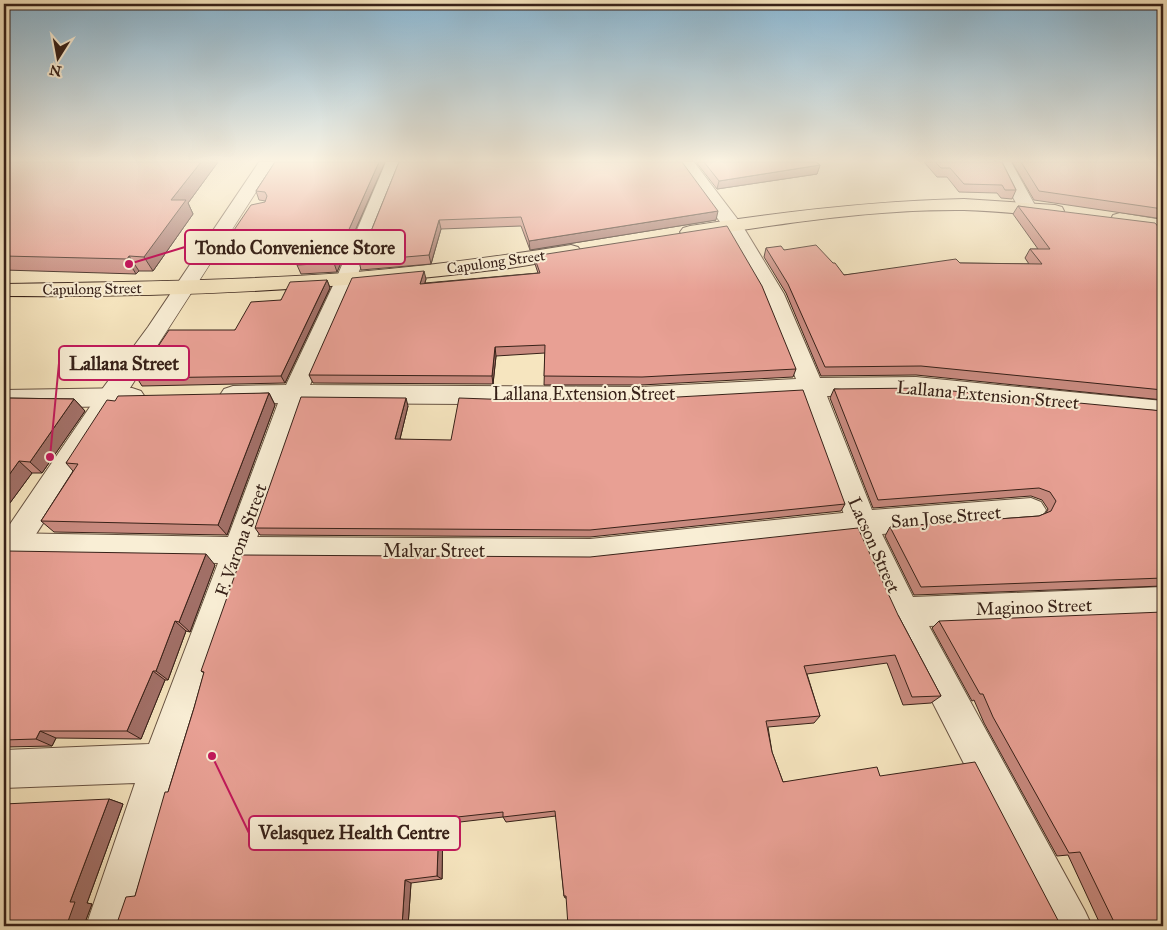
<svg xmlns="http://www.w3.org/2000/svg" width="1167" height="930" font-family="'IM FELL Great Primer',serif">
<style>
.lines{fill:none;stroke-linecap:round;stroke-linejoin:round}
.pedestrian-casing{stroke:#675242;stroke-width:2}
.minor-casing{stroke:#675242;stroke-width:2}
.tertiary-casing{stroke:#675242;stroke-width:2}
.primary-casing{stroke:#372118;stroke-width:2}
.pedestrian{fill:#f9eed5;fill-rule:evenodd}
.minor{fill:#f9eed5;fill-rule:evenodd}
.tertiary{fill:#f9eed5;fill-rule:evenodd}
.primary{fill:#f6e5bf;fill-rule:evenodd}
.wall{fill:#c88a7f;stroke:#372118}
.shaded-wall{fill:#a27068;stroke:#372118}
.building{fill:#e8a094;stroke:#372118}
.labels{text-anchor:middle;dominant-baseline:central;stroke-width:4;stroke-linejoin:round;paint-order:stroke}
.far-street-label{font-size:15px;fill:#372118;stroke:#f9eed5}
.street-label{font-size:18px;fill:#372118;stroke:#f9eed5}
.leader{fill:none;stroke:#c2185b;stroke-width:2}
.callout-dot{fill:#c2185b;stroke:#f9eed5;stroke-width:2}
.callout{fill:#f9eed5;stroke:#c2185b;stroke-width:2}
.callout-label{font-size:19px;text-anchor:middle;font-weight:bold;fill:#372118}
</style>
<rect width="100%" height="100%" fill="#f6e5bf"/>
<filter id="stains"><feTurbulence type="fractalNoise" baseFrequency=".004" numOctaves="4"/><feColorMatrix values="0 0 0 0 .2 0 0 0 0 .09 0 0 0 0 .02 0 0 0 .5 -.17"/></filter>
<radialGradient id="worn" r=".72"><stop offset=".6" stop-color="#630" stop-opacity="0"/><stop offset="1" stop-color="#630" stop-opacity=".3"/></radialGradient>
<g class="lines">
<g class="pedestrian-casing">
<path id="pedestrian" d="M862,511l10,3 5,9 -5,9 -10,3 -272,30 -353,-2 -11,-4 -4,-9 4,-9 11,-4 353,2z"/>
</g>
<g class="minor-casing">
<path id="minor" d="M386,162h16l-46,117 -46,106 331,2 155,-8 -34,-85 -39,-68 -46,-64h17l48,63 42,69 36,84 96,-1 247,24v18l-247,-24 -89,1 45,114 159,-12 10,4 5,8 -5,8 -10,4 -149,12 31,63 250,-10v30l-234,9 156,285 7,15h-45l-155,-303 -45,-100 -45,-127 -161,9 -338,-2 -123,360 -50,163h-44l49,-143 -131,5v-38l145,-6 69,-181 -214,-4v-26l224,4 50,-134 -45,1 -9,-3 -4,-6 4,-6 9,-3 53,-1 50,-106z
M995,162h16l25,45 -2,4 -7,2 -7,-2z
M132,388l9,3 4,6 -4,6 -9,3 -128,2v-18z"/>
</g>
<g class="tertiary-casing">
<path id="tertiary" d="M259,162h16c-86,136 -174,270 -260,405l-11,4v-38l96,-141 48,-65z"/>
</g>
<g class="primary-casing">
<path id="primary" d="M964,199l91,6 7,2 2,4 -2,4 -7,2c-30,-3 -61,-6 -91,-7 -92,-1 -184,14 -274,28l-7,-2 -3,-4 3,-4 7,-2c91,-14 181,-25 274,-27z
M1120,213l43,7v12l-50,-9 -2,-4 2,-4z
M571,245l7,2 3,4 -3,4c-56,14 -119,19 -176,25 -132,13 -266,17 -398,16v-12c114,-2 228,-3 341,-11 76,-6 151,-16 226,-28z"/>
</g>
<use href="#pedestrian" class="pedestrian"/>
<use href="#minor" class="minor"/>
<use href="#tertiary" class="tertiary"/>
<use href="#primary" class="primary"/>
</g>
<path class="wall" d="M4,162h214l-30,41 5,11 -40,57h-14l-3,3 -132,-4z
M275,162h110l-48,110 -36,2 -4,-9 7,-14 -54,-1 -4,-9 1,-2h-8l-5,-9 31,-28 1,-1 -7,-1 -3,-9z
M399,162l317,58 -186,30 -9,-24 -80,3 -10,35 -70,6 -2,-9z
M696,162h120l4,3 -3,9 -100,15z
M924,162h78l14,28 -4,9 -11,-1 -4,-5 -38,-1 -12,-15h-10z
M1012,162h151v57l-129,-19z
M1018,206l145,25v169l-247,-25 -95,1 -35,-83 -22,-36 2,-9 18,2 60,25 116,-12 69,1 -4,-6 5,-9h8l-25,-35z
M534,256l262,113 -3,8 -152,8h-97l1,-32 -49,3 -3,28 -180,-1 -4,-8 117,-96 -1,4 113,-10 -3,-9z
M327,280l3,8 -45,95 -143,3 -5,-8 98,-48 46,-30z
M834,389l329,22v175l-249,9 -29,-59 5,-9 149,-11 7,-3 2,-4 -6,-9 -11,-4 -158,12 -43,-110z
M269,393l6,12 -48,130 -173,-3 -13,-11 32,-50 -7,-8 49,-62z
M4,398l70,1 11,12 -43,62h-10l-28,38z
M408,406l-8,33 445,65 -4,7 -251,26 -330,-2 -5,-7z
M4,555l211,10 -25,67 -4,-1 -18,49h-3l-24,59 -85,-1 -4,8 -46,1 -2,-1z
M898,615l43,81 -10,7 -28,2 -16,-42 -80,11 13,42 -6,7 -46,4 4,25 11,30 97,-6 -314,122h-1l-1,-2 -8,-80 -50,6 -3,-5 -60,7 -1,55 -31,4 -3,43h-404l105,-127 14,5 -36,99 5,1 -8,21 32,1 19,-30 33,-104 26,-84 10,-35 -3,-2z
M939,621l224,305h-62l-33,-71 -11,1 -73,-133 -10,-23 -2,1 -40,-73z"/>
<path class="shaded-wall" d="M201,162h17l-30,41 5,11 -40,57 -9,-14 27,-57z
M379,162h6l-48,110 -3,-9z
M820,165l-3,9 -100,15 2,-8z
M718,211l-2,9 -186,30 -1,-9z
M439,220l2,9 -10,35 -2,-9z
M129,256l10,15 -3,3 -9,-15z
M424,271l2,8 -4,13 -2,-8z
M327,280l3,8 -45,95 -4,-7z
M495,347l1,9 -3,28 -1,-8z
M269,393l6,12 -48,130 -9,-10z
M406,398l2,8 -10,41 -3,-8z
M74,399l11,12 -43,62 -12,-11z
M19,461l13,12 -28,38v-29z
M206,554l9,11 -25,67 -11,-10z
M175,621l11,10 -18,49 -12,-9z
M153,671l12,9 -24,59 -14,-8z
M40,731l16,7 -4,8 -16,-7z
M109,799l14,5 -36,99 5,1 -8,21 1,1h-16l-2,-2 3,-22z
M439,819l4,5 -1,55 -5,-3z
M405,880l6,3 -3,43h-6z"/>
<path class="building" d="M4,162h197l-30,38h15l-42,57 -15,-1 -2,3 -123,-3z
M275,162h104l-45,101 -37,2 12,-22 -63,-2 7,-11h-19l17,-25 14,-3 2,-6 -2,-4 -9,-1z
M399,162h283l36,49 -189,30 -8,-24 -82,3 -10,35 -70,6z
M704,162h112l4,3 -101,16z
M935,162h67l14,28h-11l-3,-5 -38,-1 -14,-16h-9z
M1021,162h142v47l-124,-18z
M1018,206l137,17 6,7 2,1v159l-242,-24 -96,1 -37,-83 -22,-36 15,-2 3,4 32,-5 17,18h2l9,12 112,-16 4,4 82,1 -12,-15h20z
M727,226l35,60 34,83 -154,8 -98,-1 1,-31 -50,2 -3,29 -183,-1 43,-97 72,-7 -4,13 120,-11 -6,-17z
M327,280l-46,96 -144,2 32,-48h66l16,-28 30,-2 9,-18z
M921,388l242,23v167l-242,9 -31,-60 149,-11 12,-5 5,-10 -6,-9 -11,-4 -161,12 -44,-111z
M803,390l42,114 -255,26 -335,-2 46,-131 105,1 -11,41 56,1 8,-42 84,3v-2h99z
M269,393l-51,132 -177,-4 37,-57 -12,-1 41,-63 8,1 3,-5z
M4,398l70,1 -44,63 -11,-1 -15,21z
M858,528l40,87 43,81 -29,1 -17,-42 -91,11 16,50 -54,5 6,31 11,30 94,-15 3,9 95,-14 86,164h-493l-2,-30h-2l-9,-85 -52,6v-5l-64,7 -2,57 -32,4 -3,46h-398v-122l105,-5 -39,103h5l-8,22 2,2h47l10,-29 9,-1 30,-104h3l26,-84 10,-36 -3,-1 41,-116 348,2z
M7,551l199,3 -27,68 -4,-1 -19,50h-3l-26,60h-87l-4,8 -32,1v-185z
M1163,612v314h-47l-36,-74 -11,1 -76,-136 -10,-23h-3l-41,-73z"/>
<linearGradient id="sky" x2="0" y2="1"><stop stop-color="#8ab8d5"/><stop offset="0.55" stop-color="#fbf3e2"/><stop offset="1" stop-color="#fbf3e2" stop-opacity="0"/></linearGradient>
<rect width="1167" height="292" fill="url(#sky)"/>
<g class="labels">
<g class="far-street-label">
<text transform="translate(496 262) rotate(-8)">Capulong Street</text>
<text transform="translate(92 289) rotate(-1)">Capulong Street</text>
</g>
<g class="street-label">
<text x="584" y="394">Lallana Extension Street</text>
<text transform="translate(988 395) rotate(5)">Lallana Extension Street</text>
<text transform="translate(946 517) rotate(-5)">San Jose Street</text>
<text transform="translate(241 540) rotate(-70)">F. Varona Street</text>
<text transform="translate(874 545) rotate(66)">Lacson Street</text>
<text x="434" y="551">Malvar Street</text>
<text transform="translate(1034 607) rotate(-2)">Maginoo Street</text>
</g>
</g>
<path class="leader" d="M129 264L185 247M50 457L59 363M212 756L249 833"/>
<g class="callout-dot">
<circle cx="129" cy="264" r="5"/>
<circle cx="50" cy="457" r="5"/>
<circle cx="212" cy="756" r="5"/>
</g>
<g class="callout">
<rect x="185" y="230" width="220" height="34" rx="5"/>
<rect x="59" y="346" width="130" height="34" rx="5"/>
<rect x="249" y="816" width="211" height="34" rx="5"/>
</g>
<g class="callout-label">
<text x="295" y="254">Tondo Convenience Store</text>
<text x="124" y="370">Lallana Street</text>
<text x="354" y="839">Velasquez Health Centre</text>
</g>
<rect width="1167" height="930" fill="none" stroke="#f6e5bf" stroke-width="20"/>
<rect x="5" y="5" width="1157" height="920" fill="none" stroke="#372118" stroke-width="2.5"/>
<rect x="10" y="10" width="1147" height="910" fill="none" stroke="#372118"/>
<g transform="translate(58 58) rotate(191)" stroke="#f9eed5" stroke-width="4" paint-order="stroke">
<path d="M0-4L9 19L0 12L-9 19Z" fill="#372118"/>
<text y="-8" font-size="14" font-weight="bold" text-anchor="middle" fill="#372118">N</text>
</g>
<rect width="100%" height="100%" filter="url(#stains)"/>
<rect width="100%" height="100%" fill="url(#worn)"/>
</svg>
